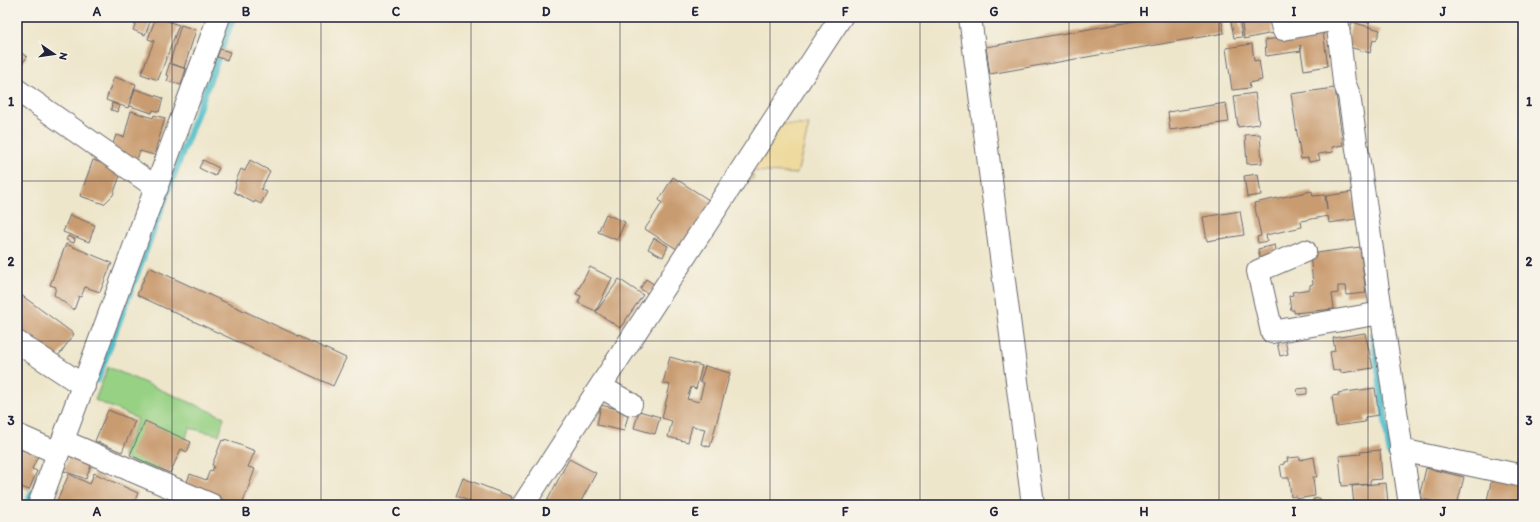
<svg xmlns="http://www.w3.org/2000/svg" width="1540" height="522" font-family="Itim,sans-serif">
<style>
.green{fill:#97d184;stroke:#5c7a60}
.sand{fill:#eeda9e;stroke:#887e6c}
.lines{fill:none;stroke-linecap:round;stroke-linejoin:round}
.stream{stroke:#52bfca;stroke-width:7}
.building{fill:#c99b70}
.minor-casing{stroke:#69676d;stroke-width:24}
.minor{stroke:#fff;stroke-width:22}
.grid{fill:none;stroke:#22223b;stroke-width:1;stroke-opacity:0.55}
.neatline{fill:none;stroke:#22223b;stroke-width:1.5}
.grid-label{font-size:13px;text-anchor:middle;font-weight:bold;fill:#22223b}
</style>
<rect width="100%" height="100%" fill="#f7f3e8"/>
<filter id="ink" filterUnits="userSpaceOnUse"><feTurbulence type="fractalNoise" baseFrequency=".025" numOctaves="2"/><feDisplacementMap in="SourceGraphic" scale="8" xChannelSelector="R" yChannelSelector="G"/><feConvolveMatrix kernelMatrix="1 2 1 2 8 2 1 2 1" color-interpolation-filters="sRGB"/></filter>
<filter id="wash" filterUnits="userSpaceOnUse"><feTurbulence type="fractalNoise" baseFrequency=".012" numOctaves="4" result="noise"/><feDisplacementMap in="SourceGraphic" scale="16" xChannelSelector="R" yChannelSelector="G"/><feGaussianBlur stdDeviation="0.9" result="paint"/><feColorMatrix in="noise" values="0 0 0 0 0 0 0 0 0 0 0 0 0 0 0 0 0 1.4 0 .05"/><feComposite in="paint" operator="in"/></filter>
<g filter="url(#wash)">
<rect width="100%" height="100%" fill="#eee6cb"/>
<path class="green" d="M108,367l116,50 -5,18 -30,-7 -7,23 -10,-1 -13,28 -37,-22 16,-37 -43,-19z"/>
<path class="sand" d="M776,124l33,1 -12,49 -45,-3 2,7 -6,3 -6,-4z"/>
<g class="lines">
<path class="stream" d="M1374,335l16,119 2,1
M97,380l136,-363
M28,505l4,-12"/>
</g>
<g id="blocks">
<path class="building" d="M138,17h14l-7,18 -12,-5z
M156,17l23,8 -21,55 -17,-6 13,-33 -6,-2z
M1158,17h63l3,16 -234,41 -4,-27z
M1230,17h9l3,20 -8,1z
M1241,17h30l2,16 -29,6z
M1353,17h17l-1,6 -16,-4z
M1352,22l28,8 -4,11 -3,-1 -3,13 -24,-7z
M181,25l15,5 -12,38 -12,-4 14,5 -5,16 -14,-4 2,-5 -3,-1z
M1323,32l5,34 -24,4 -4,-25 1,6 -35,5 -1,-16z
M1252,44l2,17 5,-1 3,20 -13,3 1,5 -18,2 -6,-42z
M17,49l10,8 -10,13z
M220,49l10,3 -3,8 -10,-3z
M114,77l22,7 -8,24 -22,-8z
M1335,88l8,57 -11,2 1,5 -15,2 2,6 -11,2 -1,-4 -7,1 -10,-65z
M135,89l28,9 -4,14 -6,-2 -1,3 -22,-7z
M1255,93l4,31 -21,3 -4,-31z
M112,103l8,3 -2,6 -7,-2z
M1226,103l3,19 -59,8 -2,-18z
M131,111l22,7 1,-3 11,3 -11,37 -14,-4 -4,11 -25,-12 5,-15 8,2z
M1260,134l2,29 -15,1 -2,-29z
M93,160l29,10 -9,25 -9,9 -24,-8z
M203,160l16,8 -4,8 -16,-8z
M250,160l20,11 -9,18 6,3 -6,12 -6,-3 -1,2 -20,-11 2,-8 -1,-1 6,-14 4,2z
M1258,174l3,21 -14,2 -3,-21z
M673,177l39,25 -32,49 -35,-22 17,-26 -3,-3z
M1312,191l1,5 12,-1 2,15 -1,-14 26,-4 4,27 -27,4 -1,-7 -27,5 1,6 -36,8 1,6 -9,2 -1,-6 4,-1 -7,-33z
M1240,211l4,24 -37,6 -4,-24z
M606,214l19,8 -8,18 -19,-8z
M70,215l25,10 -6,17 -26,-10z
M68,236l7,3 -1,4 -8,-3z
M654,238l14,8 -5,11 -15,-8z
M66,244l46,19 -12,29 -15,-5 -4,10 -2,-1 -5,14 -20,-15 2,-8 -6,-2z
M1275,245l3,12 -17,5 -3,-13z
M1360,247l6,46 -20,2 -1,-9h-7v7l-6,1 2,15 -40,4v-3h-3l-2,-14 4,-1 -1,-3 18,-3v-4l3,-1 -3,-30z
M149,267l197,91 -13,28 -196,-91z
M590,267l22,11 -16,33 -18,-8 3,-7 -5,-2z
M619,279l24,16 -23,33 -24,-16z
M646,279l9,6 -6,9 -9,-5z
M17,292l57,42 -18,25 -39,-30z
M1365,333l8,35 -32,5 -1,-4 -7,2 -3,-19 5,-1 -2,-13z
M1285,340l3,14 -8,2 -3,-14z
M670,357l32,9 -6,23 -5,-2 -4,12 12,3 5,-19 -4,-1 5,-16 25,7 -20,74 -9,-3 4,-15 -13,-3 -4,16 -20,-5 4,-16 -10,-3 8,-33 -7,-2z
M1307,388v6l-9,1 -1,-6z
M1375,388l4,27 -14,2v5l-29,4 -4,-30 7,-1 -1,-2z
M601,405l28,7 -5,19 -27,-6z
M108,410l27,11 -13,31 -27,-11z
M639,411l21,6 -5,17 -21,-6z
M145,421l46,21 -4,10 -6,-3 -11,24 -40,-18z
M225,439l30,12 -7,16 7,2 -13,36h-11l-46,-18 5,-13 16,6 4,-10 2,1 2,-5 -2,-1 10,-25 2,1z
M17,446l22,8 -7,15 5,2 -8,19 -12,-5 4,-11 -4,-1z
M1380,450l2,29 -12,1v4l-28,2 -3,-30 22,-2 -1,-2z
M69,456l22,9 -5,14 -22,-8z
M1300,457v3l14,-3 3,20h-4l2,19 -19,3v-3l-5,1 -2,-19h-7l-2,-13 4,-1v-2l4,-1 -1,-3z
M569,459l27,14 -17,32h-34z
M1426,468l38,9 -7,28h-10l-28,-7z
M94,473l44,20 -5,12h-68l-8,-4 12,-27 21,10z
M463,478l49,19 -3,8h-39l1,-3 -15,-6z
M1492,478l31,7v20h-37z
M1386,483l2,20h-5v2h-29l-2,-19z
M1320,498l1,7h-7l-1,-6z"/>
</g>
</g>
<g filter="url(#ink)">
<use href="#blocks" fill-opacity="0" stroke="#69676d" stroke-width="1"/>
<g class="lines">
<g class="minor-casing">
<path id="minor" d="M970,17l63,488
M1280,17l3,12 54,-10
M1337,17l7,65 5,13 61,410
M17,90l140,98
M1305,251l-47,20 14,61 109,-19
M17,342l67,44
M601,387l30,17
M17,435l41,18
M63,441l149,64
M1401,450l122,26
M39,505l180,-488
M523,505l318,-488"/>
</g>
<use href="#minor" class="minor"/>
</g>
</g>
<path class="grid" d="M172,17v488M321,17v488M471,17v488M620,17v488M770,17v488M920,17v488M1069,17v488M1219,17v488M1368,17v488M17,181h1506M17,341h1506"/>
<rect width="1540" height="522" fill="none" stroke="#f7f3e8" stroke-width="44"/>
<g transform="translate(54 54) rotate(103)" stroke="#f7f3e8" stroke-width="3" paint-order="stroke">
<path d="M0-3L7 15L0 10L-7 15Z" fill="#22223b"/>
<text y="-6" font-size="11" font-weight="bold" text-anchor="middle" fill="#22223b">N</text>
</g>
<rect x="22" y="22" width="1496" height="478" class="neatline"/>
<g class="grid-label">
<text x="97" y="16">A</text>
<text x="246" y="16">B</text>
<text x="396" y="16">C</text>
<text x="546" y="16">D</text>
<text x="695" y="16">E</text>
<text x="845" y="16">F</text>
<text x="994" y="16">G</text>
<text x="1144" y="16">H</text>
<text x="1294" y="16">I</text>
<text x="1443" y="16">J</text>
<text x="11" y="106">1</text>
<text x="1529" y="106">1</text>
<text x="11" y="266">2</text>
<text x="1529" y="266">2</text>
<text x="11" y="425">3</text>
<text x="1529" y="425">3</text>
<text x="97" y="516">A</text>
<text x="246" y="516">B</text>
<text x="396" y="516">C</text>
<text x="546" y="516">D</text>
<text x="695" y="516">E</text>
<text x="845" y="516">F</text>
<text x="994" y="516">G</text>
<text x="1144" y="516">H</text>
<text x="1294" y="516">I</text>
<text x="1443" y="516">J</text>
</g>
</svg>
